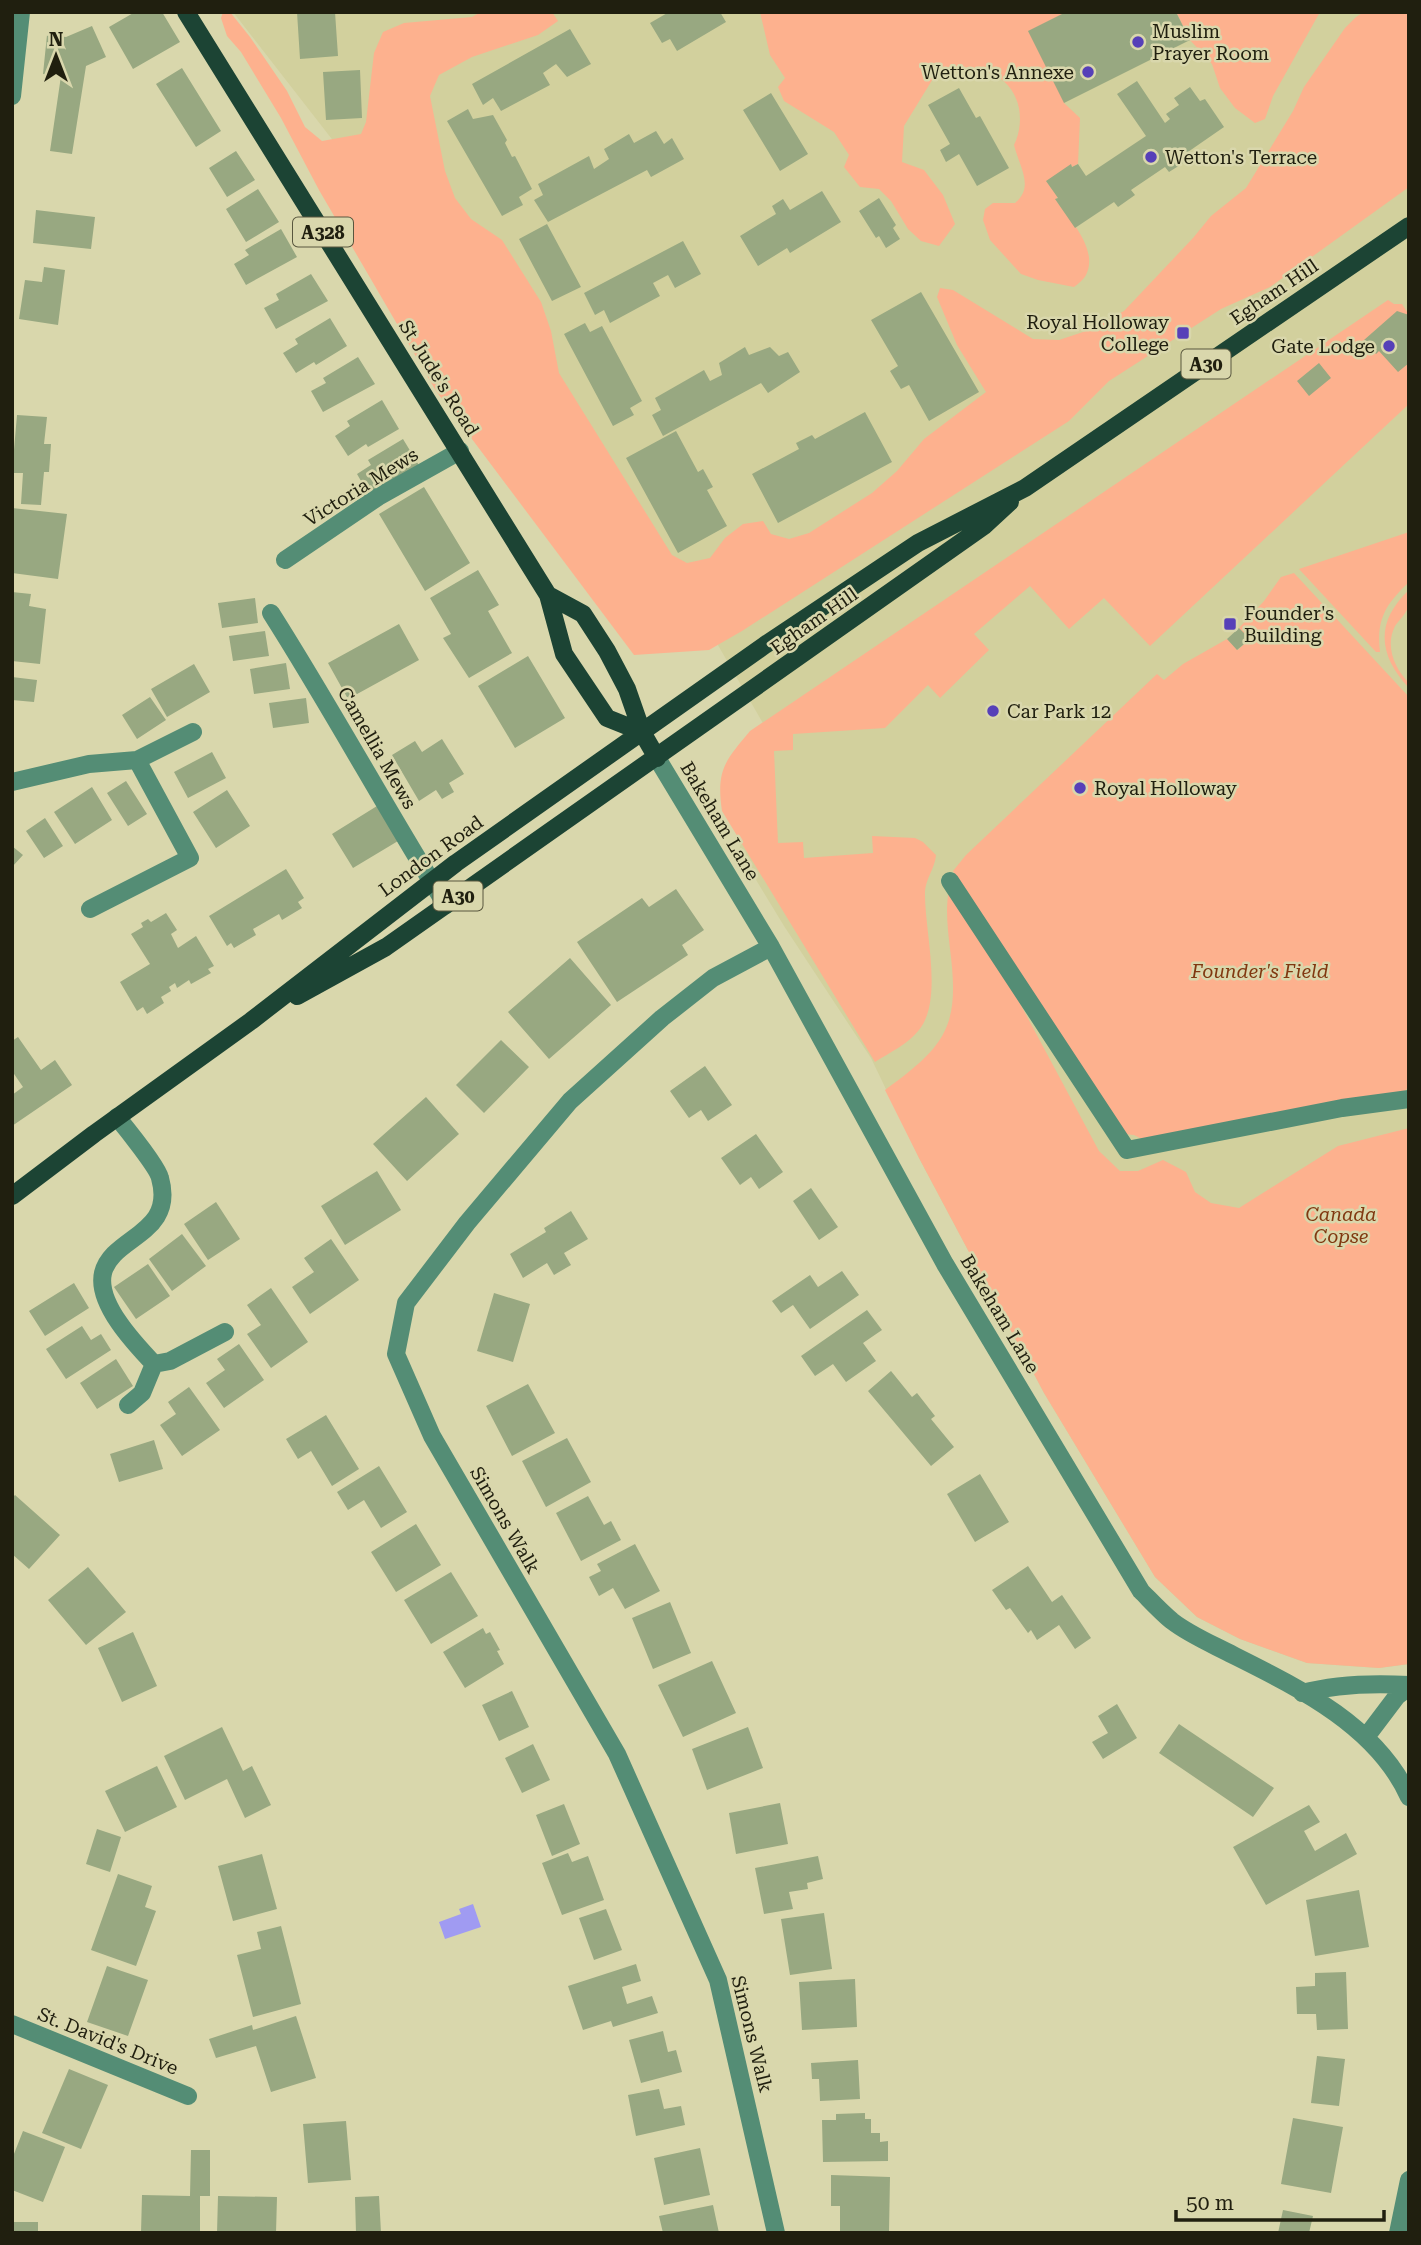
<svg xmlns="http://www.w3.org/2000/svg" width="1421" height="2245" font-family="'Roboto Serif',serif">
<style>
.built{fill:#d2d09d}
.green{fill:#fdb18e}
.water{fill:#a09bf2}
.building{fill:#98a881}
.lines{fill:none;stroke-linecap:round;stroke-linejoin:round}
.minor{stroke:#548d75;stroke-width:18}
.major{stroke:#1c4434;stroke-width:18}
.poi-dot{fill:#5640b8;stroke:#d9d7ac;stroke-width:2.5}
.labels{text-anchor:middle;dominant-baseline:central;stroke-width:5;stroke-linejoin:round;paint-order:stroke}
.shield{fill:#d9d7ac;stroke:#58563e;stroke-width:2}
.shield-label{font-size:18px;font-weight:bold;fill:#201f0f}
.poi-label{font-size:19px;fill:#201f0f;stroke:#d9d7ac;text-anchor:start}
.street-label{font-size:19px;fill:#201f0f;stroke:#d9d7ac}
.park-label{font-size:19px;font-style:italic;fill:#813810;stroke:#d9d7ac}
</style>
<rect width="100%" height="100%" fill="#d9d7ac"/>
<path class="built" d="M233,12h1176v1652l-30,4 -72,-5 -67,-24 -43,-22 -42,-40 -111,-184 -125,-235 -48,-100 -87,-132 -45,-74 25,-127 -68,-118z"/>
<path class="green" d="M223,12h7l20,25 37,54 18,36 17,14 39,-7 5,-12 8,-69 9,-21 21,-9 68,-6 9,-5h71l6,9 -20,14 -66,22 -33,18 -9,21 15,75 10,27 16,21 31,21 39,62 10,29 8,42 113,182 15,8 23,-5 15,-20 18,-14 20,-3 8,13 18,5 20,-6 63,-40 25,-22 27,-32 62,-47 -29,-47 -20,-48 3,-9 13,2 80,49 26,1 27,-9 38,-20 69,-73 18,-22 35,-28 47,-77 11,-24 41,-59 11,-11 8,-5h45v175l-139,100 -49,22 -112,72 -40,40 -327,210 -33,19 -75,5 -198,-264 -117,-201 -38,-72 -40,-66 -14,-16 -6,-18z
M760,12h306l-2,91 16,15 -2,46 -6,3 -1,-2 -15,35c13,19 43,49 30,75 -2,4 -8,9 -12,12l-36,-7 -17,-6 -31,-34 -7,-20 2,-11 8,-6h22c20,-16 4,-37 -1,-58 13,-27 5,-62 -26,-73 -12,-5 -41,3 -54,5l-30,49 -2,36 22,8 19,25 12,29 -16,22 -18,-5 -13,-12 -17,-28 -12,-12 -19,-2 -16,-20 5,-12 -15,-23 -50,-31 -6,-14 7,-9 -15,-23z
M1176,12h144l-47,84 -8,23 -10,4 -20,-15 -15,-20 -8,-24 -22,-24z
M1388,300l6,4h8l7,11v89l-259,242 -46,-48 -35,31 -39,-43 -56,48 15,16 -49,48 -12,-13 -43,43 -92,6v16l-19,1 4,92 25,-1 1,16 69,-5 -1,-17 43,2 8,4 13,13c-1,13 -10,23 -11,36 -1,39 19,108 -6,139 -11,14 -30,23 -44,32l-153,-251c-6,-41 3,-50 28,-80z
M1409,532v50c-23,22 -33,37 -29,70h-4l-77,-83z
M1294,573l115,124v388l-5,8 -262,46 -8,-4 -9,-1 -172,-263 13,-16 191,-181 7,6 19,-16 44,-25 11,11 11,-11 -10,-11 25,-27 17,-24z
M1409,590c0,5 1,13 -1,17 -2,7 -9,13 -13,19 -10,20 -1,42 14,57v5c-31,-33 -34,-66 0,-98z
M949,890l60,93 90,168 21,20h18l25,-11 23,12 9,20 16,11 28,5 99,-62 71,-18v536l-30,4 -72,-5 -67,-24 -43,-22 -42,-40 -111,-184 -125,-235 -34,-68c62,-45 75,-64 65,-141 -2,-19 -5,-39 -1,-59z"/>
<path class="water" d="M473,1904l8,23 -36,12 -6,-17 22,-8 -2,-5z"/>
<path class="building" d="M135,12h27l18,30 -47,27 -24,-42z
M297,12h38l3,44 -38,3z
M669,12h51l6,10 -49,29 -7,-12 -8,4 -12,-20z
M1066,12h110l14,28 -126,63 -36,-72z
M92,26l14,31 -20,9 -14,88 -22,-3 11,-75 -18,-2 4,-39 19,2z
M570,29l21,35 -24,13 -11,-13 -13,9 7,12 -49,26 -8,-13 -10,7 -11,-21z
M182,68l39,63 -25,16 -40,-63z
M360,70l2,48 -36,2 -3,-48z
M1137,81l28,42 5,-4 -4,-5 13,-9 -5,-7 16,-11 10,14 5,-2 19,28 -39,27 3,6 -19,12 -4,-5 -34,23 4,5 -17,12 -4,-5 -39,26 -20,-29 3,-1 -12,-17 25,-17 1,3 6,-3 8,12 60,-40 -29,-42z
M959,88l17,30 4,-2 29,52 -32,18 -18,-32 -13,8 -6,-12 10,-6 -22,-39z
M771,93l37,61 -28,17 -37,-61z
M468,109l5,10 20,-4 14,25 -2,3 7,14 3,-1 17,33 -13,8 4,8 -21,11 -55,-95z
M656,131l8,13 8,-6 12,21 -33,18 -4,-7 -99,52 -14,-22 9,-5 -5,-11 51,-28 5,13 15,-10 -5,-10 25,-15 5,9z
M236,151l19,29 -28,17 -18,-29z
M258,189l21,33 -33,20 -20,-33z
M822,191l19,31 -51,31 -3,-5 -29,18 -18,-30 36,-22 -4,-8 11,-7 7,11z
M879,198l17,27 -3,3 7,11 -14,9 -7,-12 -3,2 -17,-27z
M36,210l59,7 -4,32 -58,-6z
M547,224l34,63 -29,14 -33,-62z
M281,229l16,28 -51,28 -12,-21 15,-9 -4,-5z
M683,241l18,33 -26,14 -7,-13 -15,8 7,13 -50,27 -6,-13 -9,5 -11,-22z
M44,267l21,3 -7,55 -39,-6 6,-39 17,2z
M311,274l17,27 -52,28 -12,-21 15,-8 -3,-6z
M921,292l58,100 -50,29 -20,-36 -8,4 -11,-18 8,-5 -27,-46z
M1397,311l12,4v48l-11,9 -19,-21 -3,3 -12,-14z
M330,318l17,28 -31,19 -2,-3 -18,11 -13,-20 15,-9 -3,-5z
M585,323l5,9 12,-6 40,75 -12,7 4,7 -21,11 -49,-92z
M745,347l4,8 21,-8 9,9 9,-4 12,20 -32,21 -7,-10 -98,53 -11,-21 9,-5 -6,-12 49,-28 6,11 12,-6 -3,-12z
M358,357l17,27 -52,28 -12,-21 15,-8 -3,-5z
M1319,363l12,15 -22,18 -12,-15z
M382,400l17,29 -31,18 -2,-3 -18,12 -13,-20 15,-10 -3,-5z
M865,412l27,50 -114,61 -26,-49 47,-25 -3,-6 16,-8 3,4z
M17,415l30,2 -3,27h7l-2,28h-5l-3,33 -20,-1 2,-31h-11z
M676,431l22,41 5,-3 10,18 -6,3 20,36 -49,27 -52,-95z
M403,439l17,28 -51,28 -12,-21 14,-9 -3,-5z
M424,487l46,76 -45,28 -46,-77z
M12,508l55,6 -9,65 -46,-6 2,-24h-2z
M478,570l21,35 -11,6 24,42 -43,25 -26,-40 8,-4 -21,-36z
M12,592l19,2 -2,12 17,3 -6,55 -28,-3z
M255,598l3,25 -36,5 -4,-25z
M399,624l20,36 -71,39 -20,-36z
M1239,628l11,11 -13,11 -10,-11z
M265,631l4,25 -36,5 -4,-25z
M528,656l37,62 -50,30 -37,-62z
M286,663l4,26 -36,5 -4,-25z
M194,664l16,28 -43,25 -16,-28z
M12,677l25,3 -3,22 -22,-2z
M150,697l16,23 -29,19 -15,-24z
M306,698l3,25 -36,5 -4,-25z
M442,739l22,35 -15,9 5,9 -12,7 -6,-9 -17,11 -27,-46 23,-14 7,11z
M212,752l14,26 -38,20 -14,-26z
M126,781l21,33 -19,12 -21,-33z
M92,787l20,33 -37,24 -21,-32z
M227,790l23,36 -34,22 -23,-36z
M377,806l21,35 -45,27 -21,-34z
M45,818l18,28 -19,12 -18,-27z
M12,846l11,9 -11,12z
M286,869l18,29 -6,4 4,6 -20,12 -3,-6 -26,15 3,6 -22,13 -3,-5 -4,3 -18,-30z
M676,889l28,41 -22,15 6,10 -71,47 -40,-60 65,-44 7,9z
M166,913l11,17 -6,4 7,14 18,-12 18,30 -6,3 3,4 -20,11 -2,-4 -12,8 -2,-5 -6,4 2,4 -10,6 3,6 -17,11 -4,-7 -6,4 -17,-29 30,-18 -19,-30 12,-7 -2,-4 7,-4 3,3z
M570,958l41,47 -62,54 -41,-47z
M18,1037l23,33 14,-10 17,25 -60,41v-31l11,-8 -11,-16v-30z
M501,1040l28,27 -45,46 -28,-28z
M705,1066l27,39 -24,16 -7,-11 -12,8 -19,-27z
M426,1097l33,37 -52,47 -34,-37z
M756,1134l27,38 -24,17 -8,-12 -11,8 -19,-27z
M377,1171l24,39 -56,35 -24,-39z
M811,1188l27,39 -19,13 -26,-39z
M216,1202l24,37 -32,21 -24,-36z
M571,1211l17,28 -24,14 7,12 -17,10 -7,-12 -24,15 -13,-24 36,-22 -2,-4z
M182,1234l24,32 -34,25 -23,-32z
M331,1239l28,41 -49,34 -18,-27 22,-15 -10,-14z
M148,1264l22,32 -34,23 -22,-32z
M842,1271l17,24 -49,34 -17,-24 -12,8 -9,-12 38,-26 8,12z
M74,1283l15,25 -44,28 -16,-25z
M271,1288l37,54 -37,26 -24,-34 14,-9 -14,-20z
M494,1293l36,11 -17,58 -36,-11z
M867,1310l15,20 -19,13 13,18 -30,21 -13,-18 -18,12 -14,-20z
M82,1326l9,14 10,-6 10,16 -45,29 -20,-30z
M239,1344l25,36 -40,28 -18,-25 19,-13 -8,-11z
M116,1359l17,27 -36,23 -17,-26z
M891,1371l21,26 5,-4 18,23 -4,3 23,28 -23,19 -63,-75z
M528,1384l27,49 -43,23 -26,-50z
M189,1387l31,43 -38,26 -22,-31 16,-11 -8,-12z
M326,1415l33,54 -27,17 -21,-35 -13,8 -12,-20z
M567,1438l24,44 -45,25 -24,-46z
M154,1440l9,29 -44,13 -9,-28z
M379,1466l28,46 -26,16 -17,-28 -16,10 -11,-18z
M980,1474l29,48 -34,20 -28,-48z
M15,1495l45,40 -31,34 -17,-15v-56z
M588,1496l16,29 7,-4 10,19 -40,21 -25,-48z
M416,1524l25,41 -45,27 -25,-40z
M635,1544l25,47 -35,18 -12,-21 -14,8 -10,-19 12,-6 -4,-7z
M1028,1566l24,36 10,-7 29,43 -16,11 -16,-24 -22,15 -6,-10 -3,3 -18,-25 -4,2 -14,-20z
M88,1567l38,45 -40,33 -38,-45z
M451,1572l27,44 -47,28 -27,-44z
M670,1602l21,51 -38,16 -21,-51z
M483,1628l3,6 4,-2 10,18 -3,1 7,13 -39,24 -22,-36z
M133,1632l24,54 -35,16 -24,-54z
M712,1661l24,52 -53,24 -25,-52z
M512,1691l17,36 -30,14 -17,-36z
M1117,1704l20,34 -34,21 -11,-17 16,-9 -10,-17z
M1179,1724l95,64 -21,29 -94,-64z
M222,1727l21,44 9,-5 19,39 -26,13 -18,-39 -42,21 -21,-44z
M748,1727l15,41 -56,22 -15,-41z
M533,1744l17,36 -28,13 -17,-35z
M157,1766l20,41 -52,25 -20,-41z
M780,1803l8,41 -52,10 -7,-41z
M564,1804l16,40 -28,12 -16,-41z
M1309,1805l11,17 -16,9 11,20 31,-18 11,21 -91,51 -33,-58z
M97,1829l24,8 -11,35 -24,-8z
M568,1853l4,9 16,-6 16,44 -42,15 -20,-52z
M262,1854l15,55 -44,12 -15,-55z
M818,1856l5,23 -16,4 1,6 -19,3 4,17 -29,5 -9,-46z
M118,1874l34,12 -7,21 11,4 -20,55 -45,-16z
M1359,1890l10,57 -54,9 -9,-56z
M606,1909l16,41 -28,10 -15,-42z
M824,1913l8,56 -42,6 -9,-56z
M281,1926l20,78 -48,13 -16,-62 24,-6 -4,-17z
M636,1964l5,17 -19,6 5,17 25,-8 6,17 -45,14 -2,-6 -28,9 -15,-44z
M107,1966l41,14 -20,56 -41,-14z
M1346,1972l2,57 -31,1 -1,-16h-19l-1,-27 19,-1v-13z
M855,1979l2,48 -55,3 -3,-48z
M296,2016l20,62 -45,14 -15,-46 -40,12 -7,-19 43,-14 1,5z
M663,2031l5,21 8,-2 6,22 -41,11 -12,-43z
M1317,2056l28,3 -6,47 -28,-3z
M858,2060l2,39 -40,2 -1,-22h-7l-1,-16z
M69,2069l39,16 -27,64 -39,-16z
M659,2089l5,20 17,-3 4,19 -49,11 -8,-41z
M865,2113v6h6v14h9v9l8,-1v20l-65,1 -1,-42h14v-6z
M1293,2118l50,9 -12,66 -50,-9z
M346,2121l5,59 -43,3 -5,-59z
M23,2131l42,16 -22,55 -31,-12v-31z
M700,2148l10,47 -46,10 -10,-47z
M191,2150h19v46h-10v37h-59l1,-38 48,1z
M831,2175l59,2 -1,55 -49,-1v-25h-9z
M218,2196l59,1 -1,36h-59z
M379,2196l2,37h-25l-1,-36z
M713,2205l6,28h-56l-4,-17z
M1283,2210l30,6 -4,17h-31z
M12,2222h26v11h-26z"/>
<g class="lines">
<path class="minor" d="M12,96l9,-84
M285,560l93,-63 82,-46
M271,613c61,96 115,196 175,292
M657,758l114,189 174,317 196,327c10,10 20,21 31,30 18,14 40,23 61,34 66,33 144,71 176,142
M12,782l77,-18 48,-4 56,-28
M950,881l177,269 215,-42 67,-9
M90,909l100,-51 -53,-98
M771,947l-58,31 -51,40 -92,83 -103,122 -61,80 -10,51 36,82 185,318 101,226 58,253
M117,1117c9,11 41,51 43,61 16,57 -48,58 -57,95 -7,30 32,71 51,91l16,-3 55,-29
M128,1405l14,-12 12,-29
M1302,1693c34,-9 72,-10 107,-8
M1366,1737l31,-41 12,-9
M12,2024l176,72
M1398,2233l11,-53"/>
<path class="major" d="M186,12l362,583 35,19 24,37 20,38 15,43 15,26
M548,595l16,59 43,64 35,14
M297,996l89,-49 598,-421 26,-24
M12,1196l82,-62 157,-113 205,-158 309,-218 153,-102 107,-55 384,-262"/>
</g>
<g class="poi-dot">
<circle cx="1138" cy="42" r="7"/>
<circle cx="1088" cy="72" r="7"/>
<circle cx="1151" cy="157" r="7"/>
<rect x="1176" y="326" width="14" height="14" rx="3.5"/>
<circle cx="1389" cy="346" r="7"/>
<rect x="1223" y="617" width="14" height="14" rx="3.5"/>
<circle cx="993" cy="711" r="7"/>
<circle cx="1080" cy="788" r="7"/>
</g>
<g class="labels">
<g class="shield">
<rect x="293" y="217.5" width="60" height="29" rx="5"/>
<rect x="1181.5" y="349.5" width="49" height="29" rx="5"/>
<rect x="433.5" y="881.5" width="49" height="29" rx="5"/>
</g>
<g class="shield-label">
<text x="323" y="232">A328</text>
<text x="1206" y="364">A30</text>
<text x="458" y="896">A30</text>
</g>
<g class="poi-label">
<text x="1152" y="31">Muslim<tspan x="1152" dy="22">Prayer Room</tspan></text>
<text x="1074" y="72" text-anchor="end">Wetton's Annexe</text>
<text x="1165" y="157">Wetton's Terrace</text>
<text x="1169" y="322" text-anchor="end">Royal Holloway<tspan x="1169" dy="22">College</tspan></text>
<text x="1375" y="346" text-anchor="end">Gate Lodge</text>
<text x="1244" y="613">Founder's<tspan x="1244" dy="22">Building</tspan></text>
<text x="1007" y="711">Car Park 12</text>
<text x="1094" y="788">Royal Holloway</text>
</g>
<g class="street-label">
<text transform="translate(1274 292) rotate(-34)">Egham Hill</text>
<text transform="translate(439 378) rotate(58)">St Jude's Road</text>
<text transform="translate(361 487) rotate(-32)">Victoria Mews</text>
<text transform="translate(814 621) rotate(-35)">Egham Hill</text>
<text transform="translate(377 748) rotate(60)">Camellia Mews</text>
<text transform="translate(720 821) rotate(59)">Bakeham Lane</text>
<text transform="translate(431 856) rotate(-36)">London Road</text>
<text transform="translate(1000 1314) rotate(59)">Bakeham Lane</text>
<text transform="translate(505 1520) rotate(60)">Simons Walk</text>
<text transform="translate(752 2034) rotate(76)">Simons Walk</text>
<text transform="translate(108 2041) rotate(22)">St. David's Drive</text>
</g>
<g class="park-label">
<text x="1260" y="971">Founder's Field</text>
<text x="1341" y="1214">Canada<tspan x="1341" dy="22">Copse</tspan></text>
</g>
</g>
<rect width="1421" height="2245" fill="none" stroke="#201f0f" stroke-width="28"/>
<g transform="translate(56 56)" stroke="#d9d7ac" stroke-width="5" paint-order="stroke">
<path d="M0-5L12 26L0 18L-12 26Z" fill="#201f0f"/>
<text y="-10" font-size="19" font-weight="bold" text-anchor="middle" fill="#201f0f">N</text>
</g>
<path d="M1176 2210v10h208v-10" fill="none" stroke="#201f0f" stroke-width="3.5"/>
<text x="1186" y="2210" font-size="21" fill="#201f0f" stroke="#d9d7ac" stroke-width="5" paint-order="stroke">50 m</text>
</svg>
